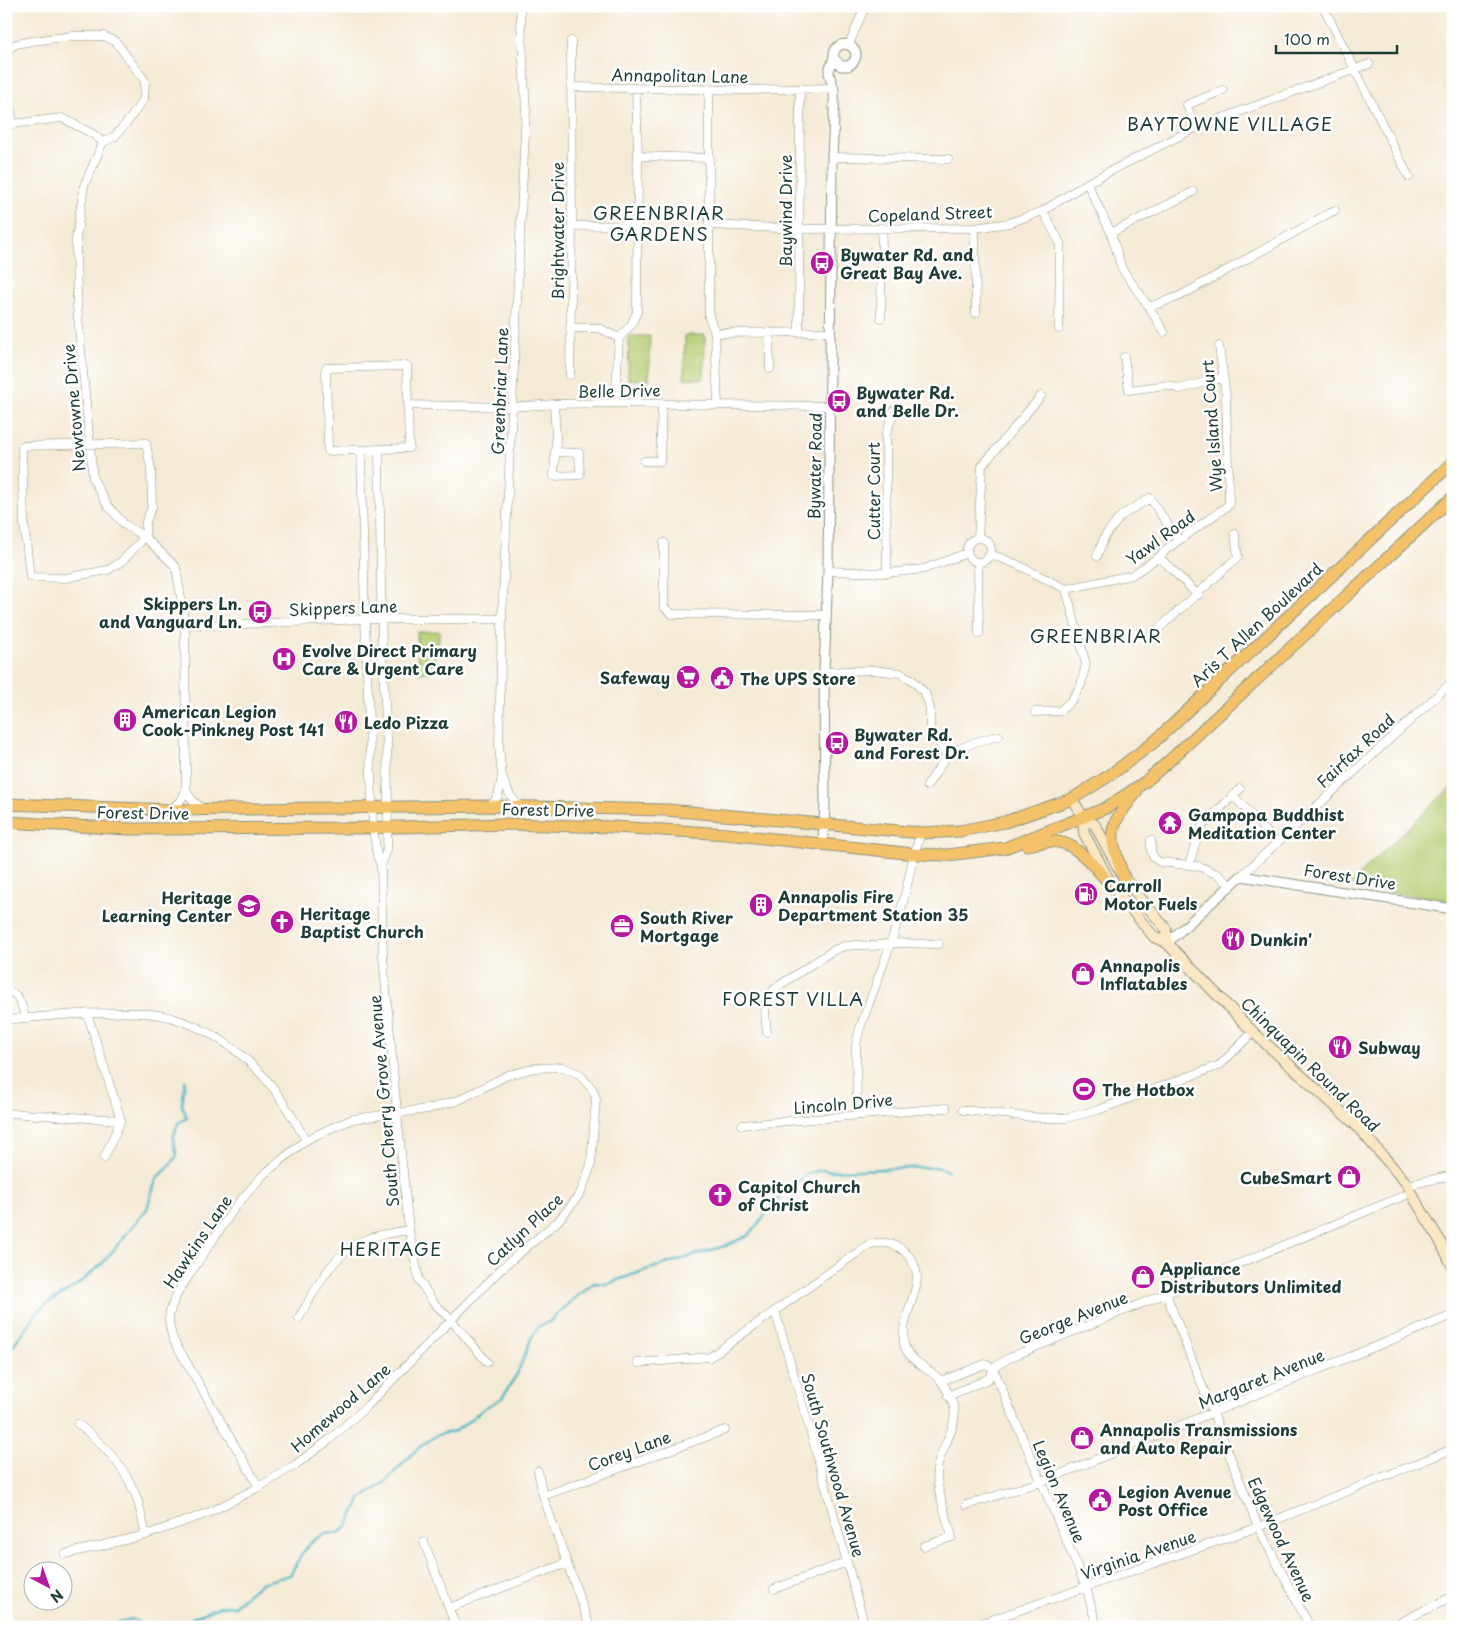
<svg xmlns="http://www.w3.org/2000/svg" width="1459" height="1633" font-family="'Playpen Sans',sans-serif">
<style>
.green{fill:#b5cc71;stroke:#6a8452}
.lines{fill:none;stroke-linecap:round;stroke-linejoin:round}
.stream{stroke:#49b7c4;stroke-width:2.5}
.minor-casing{stroke:#8a9484;stroke-width:9}
.tertiary-casing{stroke:#8a9484;stroke-width:11}
.secondary-casing{stroke:#8a9484;stroke-width:12}
.primary-casing{stroke:#8a9484;stroke-width:13}
.minor{stroke:#fff;stroke-width:8}
.tertiary{stroke:#fff;stroke-width:9}
.secondary{stroke:#fae7c3;stroke-width:10}
.primary{stroke:#f3c26a;stroke-width:11}
.labels{text-anchor:middle;dominant-baseline:central;stroke-width:5;stroke-linejoin:round;paint-order:stroke}
.street-label{font-size:16px;fill:#1f3d34;stroke:#fff}
.poi-label{font-size:16px;font-weight:bold;fill:#1f3d34;stroke:#fff;text-anchor:start}
.neighbourhood-label{font-size:18px;letter-spacing:1px;fill:#1f3d34;stroke:#fff}
</style>
<rect width="100%" height="100%" fill="#fff"/>
<filter id="ink" filterUnits="userSpaceOnUse"><feTurbulence type="fractalNoise" baseFrequency=".02" numOctaves="2"/><feDisplacementMap in="SourceGraphic" scale="10" xChannelSelector="R" yChannelSelector="G"/><feConvolveMatrix kernelMatrix="1 2 1 2 8 2 1 2 1" color-interpolation-filters="sRGB"/></filter>
<filter id="wash" filterUnits="userSpaceOnUse"><feTurbulence type="fractalNoise" baseFrequency=".0096" numOctaves="4" result="noise"/><feDisplacementMap in="SourceGraphic" scale="20" xChannelSelector="R" yChannelSelector="G"/><feGaussianBlur stdDeviation="1.12" result="paint"/><feColorMatrix in="noise" values="0 0 0 0 0 0 0 0 0 0 0 0 0 0 0 0 0 1.4 0 .05"/><feComposite in="paint" operator="in"/></filter>
<g filter="url(#wash)">
<rect width="100%" height="100%" fill="#f5ead5"/>
<path class="green" d="M685,335h20l-1,44 -20,-1z
M629,336h21l-1,44 -21,-1z
M439,631c1,14 -6,27 -6,41l-15,1 -1,-41z
M1453,785v117l-105,-17z"/>
<g class="lines">
<path class="stream" d="M6,1355l35,-47 36,-23 25,-21 45,-55 5,-17 5,-14 10,-9 10,-13 -4,-18 5,-15 9,-5 -5,-13 3,-24
M102,1627l30,-8 11,6 23,2
M168,1627l6,-5 12,-1 34,-15h14l27,-23 29,-8 11,-20 11,-14 12,-7 15,-1 9,-8 13,-27 23,-15 33,-34 20,-14 19,-4 30,-24 16,-9 15,-24 15,-37 7,-11 10,-4 26,-24 19,-15 13,1 39,-14 79,-24 24,-11 37,-46 21,-15 14,-4 11,1 104,-4 12,4"/>
</g>
</g>
<g filter="url(#ink)">
<g class="lines">
<g class="minor-casing">
<path id="minor" d="M1323,6l86,171
M849,45l16,-39
M6,51l10,-7 16,-3 42,-5h30l12,6 29,39 -1,18 -15,21 -15,17 -11,5 -19,44 -8,53 1,67 16,173 14,26 18,20 20,12 31,30 9,57 1,167 -5,9 -10,10
M6,81l7,43 49,-6 31,16 10,8
M571,87l175,3 88,-2
M709,89v228l6,16 3,72
M1195,128l-8,-23 36,-15
M638,156l72,2
M832,157l116,2
M1087,183l24,50 11,36 27,38 15,25
M1043,211l17,32 -1,86
M709,225l91,4 175,-1 34,-5 34,-12 44,-28 108,-55 174,-64
M572,226l65,-1
M975,228l1,85
M1111,233l82,-41
M1149,307l31,-11 155,-86
M881,318l1,-90
M570,328h29l20,10
M769,332l1,37
M799,332l1,-242
M715,333l116,-1
M1124,357l5,33 38,-5 12,4 43,-11
M407,366l2,82 -81,3 -2,-83z
M570,375l2,-149 -1,-185
M615,403l4,-65 12,-13 6,-13 1,-156 -2,-67
M554,404l2,33 -2,39 26,-1 -1,-22 -24,-1
M408,405l103,2 43,-3 61,-1 103,2 112,1
M146,443l5,26 1,38 -6,14 -1,16 -23,24 -14,9 -43,8 -35,-1 -6,-54 -2,-77z
M379,449l3,203 5,87 1,69 -1,42 -6,16
M361,450l4,169 8,209 4,28 4,10 2,90 14,157 12,117 10,50 14,22 18,18 36,42
M644,461h16l2,-58
M967 550a12 12 0 1 1 24 0a12 12 0 1 1-24 0Z
M978,538l4,-72 59,-70
M664,543v64l8,7 154,1
M990,554l26,10 50,25 66,-14 27,-18 9,-9 61,-43 -3,-109 -7,-50
M1097,556l8,-20 16,-20 29,-18 28,42
M1159,557l39,38
M978,563l1,71
M828,571l59,2 37,-4 43,-16
M887,573l-1,-138 8,-25
M185,624l36,1 144,-6h137
M1147,639l91,-82 -3,-23
M824,672l49,-2 27,3 11,6 14,14 5,15v21l17,26
M1035,712l25,-1 11,-10 10,-16 5,-21 -20,-75
M502,777c5,12 8,22 19,29
M927,786l20,-31 28,-13 24,-6
M186,791l7,10 10,8
M1233,795l44,48
M488,806l6,-4 4,-6 4,-19 -3,-31 3,-127 24,-509 -6,-104
M1151,840c0,10 -1,17 9,22l38,4 21,9 12,11
M1189,865l8,-27 6,-13 37,-36
M1241,876l212,-195
M6,990c14,4 16,15 19,28
M87,1013l34,107 -17,38
M6,1020c34,-3 68,-7 102,-7 20,-1 41,-1 61,4 36,10 69,31 95,60 16,18 29,41 42,63
M767,1032c-2,-19 -6,-31 10,-45l55,-36 12,-5 13,-1 16,1 18,-3 48,1
M963,1110l79,8h24l32,-8 122,-45 33,-33
M6,1113l115,7
M857,1115l-1,-71 4,-16 31,-85 12,-40 11,-49 7,-21
M742,1125l204,-17
M1408,1185l45,-10
M1166,1294l92,233 52,100
M775,1311l33,112 57,204
M299,1318c15,-26 30,-58 57,-74 16,-9 35,-11 53,-14
M638,1363l72,-6 158,-112c13,-4 25,-3 36,6 27,26 4,48 0,78 0,4 -1,10 0,15 4,18 26,24 37,37 4,4 12,22 13,27 4,22 -15,41 -17,62 -1,19 10,48 15,67l-28,9
M993,1368l18,-11 400,-164
M993,1368l93,219 11,40
M941,1381l44,-17 8,4
M948,1396l40,-17 6,-9
M78,1424c22,17 43,39 55,65 7,14 9,31 13,46
M538,1471l5,25 47,131
M543,1496l182,-66
M966,1505l75,-23 412,-167
M424,1542l32,85
M65,1554l81,-19 62,-22 51,-26 36,-22 34,-25 38,-34 135,-138 56,-47 12,-14 11,-15 10,-27 5,-66 -3,-9 -14,-16 -16,-7 -28,1 -27,7 -49,25 -31,9 -75,10 -24,10 -23,11 -43,35 -28,32 -57,85c-10,20 -12,28 -4,49l85,146
M774,1589l73,-27
M449,1608l118,-45
M971,1627l287,-100 195,-78
M1391,1627l62,-31"/>
</g>
<g class="tertiary-casing">
<path id="tertiary" d="M6,830l7,-7
M823,844l2,-41 -1,-131 4,-101 4,-414c1,-22 3,-44 2,-66 0,-6 -5,-13 -5,-19 0,-3 3,-8 4,-11 1,-4 0,-8 2,-11 10,-16 33,5 13,16h-7l-7,-8
M1167,943l74,-67 212,33"/>
</g>
<g class="secondary-casing">
<path id="secondary" d="M1072,799l11,18 1,16 28,53 42,51 13,6 86,89 102,92 53,61 3,8 28,46 14,28
M1083,817l12,8 29,53 42,51 1,14"/>
</g>
<g class="primary-casing">
<path id="primary" d="M6,804l165,6 317,-4 179,4 254,23 39,-2 45,-9 67,-23 38,-24 43,-32 300,-281
M6,822l123,7 233,-1 146,-4 106,3 113,7 187,20 33,1 58,-7 101,-40 39,-26 24,-21 284,-264
M1027,845c10,-2 21,-5 31,-3 20,2 40,29 54,44
M1124,878c-15,-44 -19,-48 12,-85"/>
</g>
<use href="#minor" class="minor"/>
<use href="#tertiary" class="tertiary"/>
<use href="#secondary" class="secondary"/>
<use href="#primary" class="primary"/>
</g>
</g>
<defs>
<g id="bus-disc" transform="scale(1.25)"><circle r="9.5" fill="#b5179e" stroke="#fff"/><path d="M-5-6H5V4H4V6H2V4H-2V6H-4V4H-5ZM-3.5-4V0h7V-4ZM-3.5 1.2v1.5H-2V1.2ZM2 1.2v1.5H3.5V1.2Z" fill="#fff"/></g>
<g id="hospital-disc" transform="scale(1.25)"><circle r="9.5" fill="#b5179e" stroke="#fff"/><path d="M-5-5h3v3.5h4V-5h3V5h-3V1.5h-4V5h-3Z" fill="#fff"/></g>
<g id="supermarket-disc" transform="scale(1.25)"><circle r="9.5" fill="#b5179e" stroke="#fff"/><path d="M-6-5.5h2.5l.6 2H6L4.5 2H-2.5L-4.4-4H-6ZM-1.5 3.2a1.3 1.3 0 1 0 .1 0ZM3 3.2a1.3 1.3 0 1 0 .1 0Z" fill="#fff"/></g>
<g id="civic-disc" transform="scale(1.25)"><circle r="9.5" fill="#b5179e" stroke="#fff"/><path d="M-.6-6.5H3V-4.5H.6V-3L4-1V1h2V6H-6V1h2V-1L-.6-3ZM-1.2 2.5V6h2.4V2.5Z" fill="#fff"/></g>
<g id="building-disc" transform="scale(1.25)"><circle r="9.5" fill="#b5179e" stroke="#fff"/><path d="M-4-6H4V6H1V3H-1V6H-4ZM-2.5-4.3h1.7v1.8h-1.7ZM.8-4.3h1.7v1.8H.8ZM-2.5-1h1.7V.8h-1.7ZM.8-1h1.7V.8H.8Z" fill="#fff"/></g>
<g id="restaurant-disc" transform="scale(1.25)"><circle r="9.5" fill="#b5179e" stroke="#fff"/><path d="M-5-6h1v4h1v-4h1v4h1v-4h1v5L-1.5 .5V6h-2V.5L-5-1ZM5-6V6H3V1.5H1.5Q1.5-4 5-6Z" fill="#fff"/></g>
<g id="temple-disc" transform="scale(1.25)"><circle r="9.5" fill="#b5179e" stroke="#fff"/><path d="M0-6L5-2H3V0L6.5 2.5H4V6H1.5V3h-3V6H-4V2.5H-6.5L-3 0V-2H-5Z" fill="#fff"/></g>
<g id="fuel-disc" transform="scale(1.25)"><circle r="9.5" fill="#b5179e" stroke="#fff"/><path d="M-5.5-6h7V0h2V4h1.3V-2.5L3-4.5l.8-.8L6-3V5H2.5V1h-1V6h-7ZM-4.2-4.7v3.2H.2V-4.7Z" fill="#fff"/></g>
<g id="school-disc" transform="scale(1.25)"><circle r="9.5" fill="#b5179e" stroke="#fff"/><path d="M0-5L7-2L0 1L-7-2ZM-4 1L0 2.5L4 1V4Q0 6-4 4Z" fill="#fff"/></g>
<g id="church-disc" transform="scale(1.25)"><circle r="9.5" fill="#b5179e" stroke="#fff"/><path d="M-1.2-6h2.4v3.5h3.3v2.4h-3.3V6h-2.4V-.1h-3.3v-2.4h3.3Z" fill="#fff"/></g>
<g id="office-disc" transform="scale(1.25)"><circle r="9.5" fill="#b5179e" stroke="#fff"/><path d="M-6-3h4V-5.5h4V-3h4V5H-6ZM-1-4.5V-3h2v-1.5ZM-6 0V1H6V0Z" fill="#fff"/></g>
<g id="shop-disc" transform="scale(1.25)"><circle r="9.5" fill="#b5179e" stroke="#fff"/><path d="M-5-2.5h2.3a2.7 3.5 0 0 1 5.4 0H5L5.5 6h-11ZM-1.5-2.5h3a1.5 2.3 0 0 0-3 0Z" fill="#fff"/></g>
<g id="stadium-disc" transform="scale(1.25)"><circle r="9.5" fill="#b5179e" stroke="#fff"/><path d="M0-5a6.5 5 0 1 0 0 10a6.5 5 0 1 0 0-10ZM-3.5-1.8h7v3.6h-7Z" fill="#fff"/></g>
</defs>
<g fill-rule="evenodd">
<use href="#bus-disc" x="822" y="263"/>
<use href="#bus-disc" x="839" y="401"/>
<use href="#bus-disc" x="260" y="612"/>
<use href="#hospital-disc" x="284" y="659"/>
<use href="#supermarket-disc" x="688" y="677"/>
<use href="#civic-disc" x="722" y="678"/>
<use href="#building-disc" x="125" y="720"/>
<use href="#restaurant-disc" x="346" y="722"/>
<use href="#bus-disc" x="837" y="743"/>
<use href="#temple-disc" x="1170" y="823"/>
<use href="#fuel-disc" x="1086" y="894"/>
<use href="#building-disc" x="761" y="905"/>
<use href="#school-disc" x="249" y="906"/>
<use href="#church-disc" x="282" y="922"/>
<use href="#office-disc" x="622" y="926"/>
<use href="#restaurant-disc" x="1233" y="939"/>
<use href="#shop-disc" x="1083" y="974"/>
<use href="#restaurant-disc" x="1340" y="1047"/>
<use href="#stadium-disc" x="1084" y="1089"/>
<use href="#shop-disc" x="1349" y="1177"/>
<use href="#church-disc" x="720" y="1195"/>
<use href="#shop-disc" x="1143" y="1277"/>
<use href="#shop-disc" x="1082" y="1438"/>
<use href="#civic-disc" x="1100" y="1500"/>
</g>
<g class="labels">
<g class="street-label">
<text transform="translate(680 75) rotate(1)">Annapolitan Lane</text>
<text transform="translate(785 211) rotate(-90)">Baywind Drive</text>
<text transform="translate(930 213) rotate(-2)">Copeland Street</text>
<text transform="translate(557 231) rotate(-90)">Brightwater Drive</text>
<text transform="translate(619 390) rotate(-1)">Belle Drive</text>
<text transform="translate(499 391) rotate(-88)">Greenbriar Lane</text>
<text transform="translate(73 408) rotate(-95)">Newtowne Drive</text>
<text transform="translate(1211 426) rotate(-94)">Wye Island Court</text>
<text transform="translate(814 466) rotate(-89)">Bywater Road</text>
<text transform="translate(873 491) rotate(-90)">Cutter Court</text>
<text transform="translate(1160 537) rotate(-36)">Yawl Road</text>
<text transform="translate(343 607) rotate(-2)">Skippers Lane</text>
<text transform="translate(1256 624) rotate(-43)">Aris T Allen Boulevard</text>
<text transform="translate(1355 750) rotate(-43)">Fairfax Road</text>
<text transform="translate(548 809) rotate(1)">Forest Drive</text>
<text transform="translate(143 812) rotate(1)">Forest Drive</text>
<text transform="translate(1350 876) rotate(9)">Forest Drive</text>
<text transform="translate(1311 1064) rotate(44)">Chinquapin Round Road</text>
<text transform="translate(383 1101) rotate(-95)">South Cherry Grove Avenue</text>
<text transform="translate(843 1103) rotate(-5)">Lincoln Drive</text>
<text transform="translate(524 1229) rotate(-43)">Catlyn Place</text>
<text transform="translate(197 1241) rotate(-56)">Hawkins Lane</text>
<text transform="translate(1073 1317) rotate(-22)">George Avenue</text>
<text transform="translate(1261 1378) rotate(-22)">Margaret Avenue</text>
<text transform="translate(340 1407) rotate(-41)">Homewood Lane</text>
<text transform="translate(629 1450) rotate(-20)">Corey Lane</text>
<text transform="translate(834 1465) rotate(74)">South Southwood Avenue</text>
<text transform="translate(1060 1491) rotate(67)">Legion Avenue</text>
<text transform="translate(1282 1539) rotate(65)">Edgewood Avenue</text>
<text transform="translate(1138 1554) rotate(-19)">Virginia Avenue</text>
</g>
<g class="poi-label">
<text x="840" y="254">Bywater Rd. and<tspan x="840" dy="18">Great Bay Ave.</tspan></text>
<text x="856" y="392">Bywater Rd.<tspan x="856" dy="18">and Belle Dr.</tspan></text>
<text x="242" y="603" text-anchor="end">Skippers Ln.<tspan x="242" dy="18">and Vanguard Ln.</tspan></text>
<text x="302" y="650">Evolve Direct Primary<tspan x="302" dy="18">Care &amp; Urgent Care</tspan></text>
<text x="670" y="677" text-anchor="end">Safeway</text>
<text x="740" y="678">The UPS Store</text>
<text x="142" y="711">American Legion<tspan x="142" dy="18">Cook-Pinkney Post 141</tspan></text>
<text x="364" y="722">Ledo Pizza</text>
<text x="854" y="734">Bywater Rd.<tspan x="854" dy="18">and Forest Dr.</tspan></text>
<text x="1188" y="814">Gampopa Buddhist<tspan x="1188" dy="18">Meditation Center</tspan></text>
<text x="1104" y="885">Carroll<tspan x="1104" dy="18">Motor Fuels</tspan></text>
<text x="778" y="896">Annapolis Fire<tspan x="778" dy="18">Department Station 35</tspan></text>
<text x="232" y="897" text-anchor="end">Heritage<tspan x="232" dy="18">Learning Center</tspan></text>
<text x="300" y="913">Heritage<tspan x="300" dy="18">Baptist Church</tspan></text>
<text x="640" y="917">South River<tspan x="640" dy="18">Mortgage</tspan></text>
<text x="1250" y="939">Dunkin'</text>
<text x="1100" y="965">Annapolis<tspan x="1100" dy="18">Inflatables</tspan></text>
<text x="1358" y="1047">Subway</text>
<text x="1102" y="1089">The Hotbox</text>
<text x="1332" y="1177" text-anchor="end">CubeSmart</text>
<text x="738" y="1186">Capitol Church<tspan x="738" dy="18">of Christ</tspan></text>
<text x="1160" y="1268">Appliance<tspan x="1160" dy="18">Distributors Unlimited</tspan></text>
<text x="1100" y="1429">Annapolis Transmissions<tspan x="1100" dy="18">and Auto Repair</tspan></text>
<text x="1118" y="1491">Legion Avenue<tspan x="1118" dy="18">Post Office</tspan></text>
</g>
<g class="neighbourhood-label">
<text x="1230" y="123">BAYTOWNE VILLAGE</text>
<text x="659" y="212">GREENBRIAR<tspan x="659" dy="21">GARDENS</tspan></text>
<text x="1096" y="635">GREENBRIAR</text>
<text x="793" y="998">FOREST VILLA</text>
<text x="391" y="1248">HERITAGE</text>
</g>
</g>
<rect width="1459" height="1633" fill="none" stroke="#fff" stroke-width="25"/>
<g transform="translate(48 1586) rotate(139)"><circle r="24" fill="#ffffff" stroke="#a5b1ae"/>
<path d="M0-4L9 19L0 12L-9 19Z" fill="#b5179e"/>
<text y="-8" font-size="14" font-weight="bold" text-anchor="middle" fill="#1f3d34">N</text>
</g>
<path d="M1276 45v8h121v-8" fill="none" stroke="#1f3d34" stroke-width="2.5"/>
<text x="1284" y="45" font-size="15" fill="#1f3d34" stroke="#ffffff" stroke-width="4" paint-order="stroke">100 m</text>
</svg>
